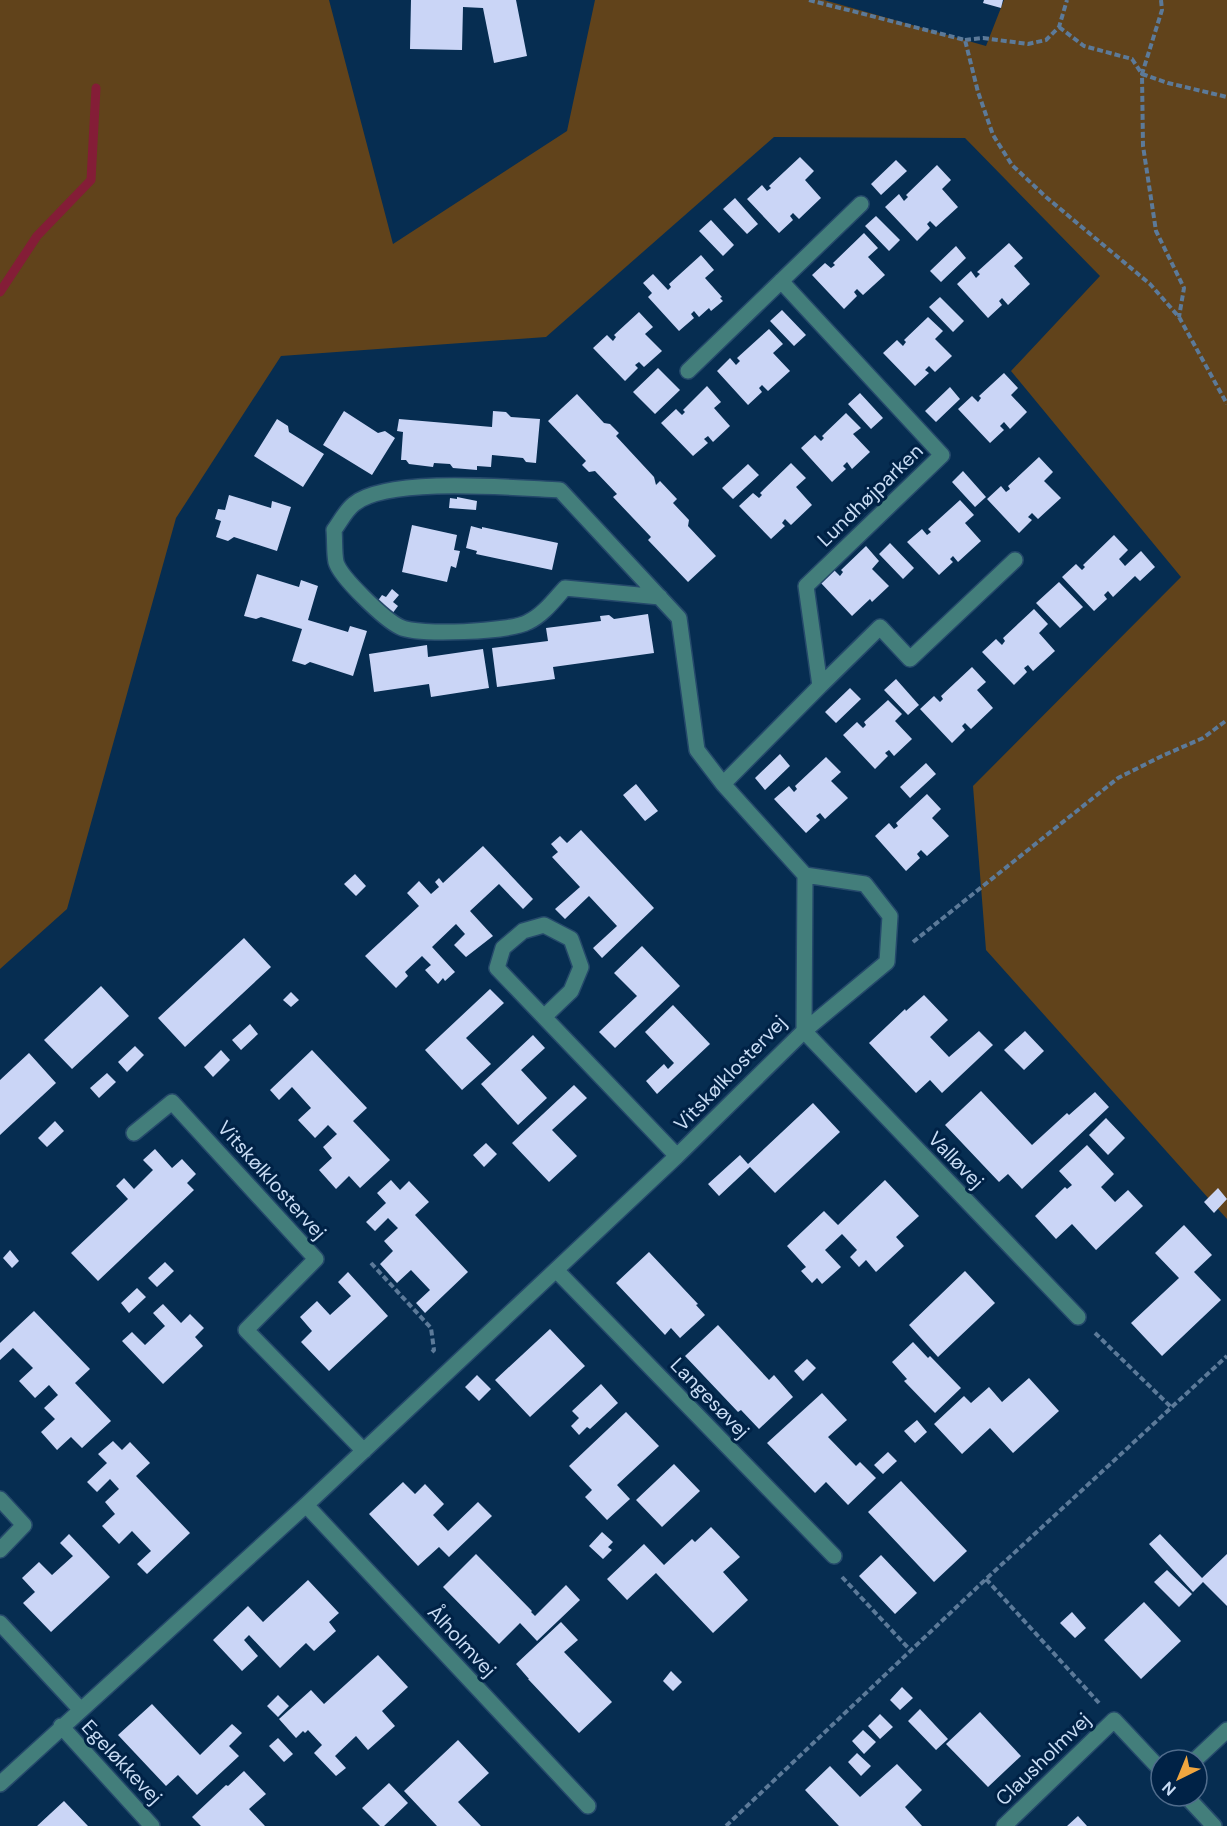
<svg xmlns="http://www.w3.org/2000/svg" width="1227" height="1826" font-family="'DM Sans',sans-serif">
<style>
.green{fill:#61431b}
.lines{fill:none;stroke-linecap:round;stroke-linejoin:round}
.stream{stroke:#841d37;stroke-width:9}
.building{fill:#cad5f6}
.minor-casing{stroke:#25496b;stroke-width:18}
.path{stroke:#5c7a99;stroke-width:4;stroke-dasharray:6 3;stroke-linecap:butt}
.minor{stroke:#437e7b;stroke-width:15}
.labels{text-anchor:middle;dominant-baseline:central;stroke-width:6;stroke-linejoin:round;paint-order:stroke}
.street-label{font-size:20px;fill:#c8dcf4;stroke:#002246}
</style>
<rect width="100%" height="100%" fill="#062d51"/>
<path class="green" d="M0,0h329l64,244 174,-113 28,-131h229l162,46 18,-46h223v1219l-241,-269 -13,-164 208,-209 -170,-206 89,-95 -135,-138 -191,-1 -228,200 -265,19 -105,162 -109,391 -67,60z"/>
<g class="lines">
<path class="stream" d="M0,292l37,-56 54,-56 5,-92"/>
</g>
<path class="building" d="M411,0h105l11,56 -33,7 -11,-55 -20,-1 -1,43 -52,-1z
M984,0h19l-2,8 -18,-5z
M800,157l14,14 -9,9 16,18 -22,21 -6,-6 -3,3 3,4 -14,13 -32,-34 15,-14 5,6 4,-3 -2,-2z
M896,160l11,11 -26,24 -10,-11z
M937,165l14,15 -9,9 16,18 -22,20 -6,-6 -3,3 3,4 -13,13 -32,-34 14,-13 5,7 4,-4 -2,-2z
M735,198l23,26 -11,10 -24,-25z
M876,216l24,24 -11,11 -24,-25z
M711,220l23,25 -11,11 -24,-25z
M864,233l14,15 -10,9 17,18 -22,20 -6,-6 -3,3 3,4 -13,13 -32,-34 13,-12 6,5 4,-3 -2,-2z
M1009,243l14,15 -9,8 16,18 -22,21 -6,-7 -3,3 3,4 -14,13 -31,-34 14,-13 5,7 4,-4 -3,-2z
M956,246l10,12 -25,24 -11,-11z
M701,255l13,15 -9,8 17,19 -2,1 3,3 -12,10 -2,-3 -10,9 -5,-6 -3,3 3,4 -15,13 -31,-34 4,-4 -9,-10 10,-9 15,16 3,-3 -2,-3z
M940,297l24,24 -11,11 -24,-25z
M782,310l24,25 -12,11 -24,-25z
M639,312l14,15 -8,7 17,17 -18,16 -5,-5 -4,3 3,3 -13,13 -32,-33 14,-13 6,6 3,-4 -2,-2z
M928,317l15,14 -8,8 17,17 -17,16 -6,-6 -4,4 4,3 -14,13 -32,-33 14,-13 6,6 3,-4 -2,-2z
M769,329l14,15 -10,9 17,18 -22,20 -6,-6 -3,3 3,4 -14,13 -31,-34 13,-13 6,7 4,-4 -3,-3z
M658,368l22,22 -25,24 -22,-22z
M1004,373l14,15 -7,7 16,17 -17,17 -6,-7 -4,4 4,4 -14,13 -32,-34 14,-13 6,6 3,-4 -2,-2z
M707,386l14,16 -7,6 16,18 -17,16 -5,-6 -4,3 4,4 -15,13 -32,-33 15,-14 6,6 3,-3 -2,-2z
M950,387l10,12 -24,23 -11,-11z
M860,393l23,25 -12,11 -23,-25z
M577,394l27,29 6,1 9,9 -3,3 38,41 2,8 4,-4 17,18 -4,4 16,17 -1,6 28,30 -28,26 -40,-42 3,-3 -38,-40 4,-3 -22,-23 -6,1 -7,-7 4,-4 -38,-40z
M344,411l34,22 7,-2 10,7 -23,37 -49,-30z
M493,411l13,1 5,5 29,2 -4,44 -10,-1 -3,-4 -31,-3 -1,12 -14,-1v4l-24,-2 -3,-4 -16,-1 -1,4 -24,-3 -3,-4h-5l2,-28 -6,-1 2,-12 93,8z
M846,413l15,15 -8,6 17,18 -18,17 -5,-7 -4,4 3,3 -14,13 -31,-34 14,-13 6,6 3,-3 -2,-2z
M277,419l11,7 1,6 35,22 -21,33 -49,-31z
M1039,457l14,15 -9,9 17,17 -23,21 -6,-6 -4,4 4,3 -13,13 -32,-34 14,-13 5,6 4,-3 -2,-3z
M791,463l15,15 -10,9 16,18 -21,20 -6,-6 -3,4 3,3 -14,13 -32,-33 14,-13 6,5 3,-3 -2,-2z
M748,464l11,11 -26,24 -11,-11z
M963,471l23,26 -11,10 -23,-25z
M229,495l42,13 1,-7 19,6 -14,44 -43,-14 -6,4 -12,-4 5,-16 -6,-2 3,-10 7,1z
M457,497l20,4 -1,9 -27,-2 1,-10 7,1z
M960,500l14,15 -9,8 16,18 -23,21 -5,-6 -3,3 3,3 -14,13 -32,-33 15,-13 5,6 4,-3 -3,-3z
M412,525l45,10 -3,15 6,1 -4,17 -5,-2 -4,16 -45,-10z
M471,526l11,3v-2l76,16 -6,27 -76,-16 1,-3 -11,-3z
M1114,535l14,15 -9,9 6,7 16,-15 14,16 -15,14 -5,-5 -22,21 -5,-6 -4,4 3,4 -13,12 -32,-34 14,-13 6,6 3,-3 -2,-2z
M890,543l24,25 -11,11 -24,-25z
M866,546l13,15 -7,8 17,17 -17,16 -2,-3 -18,17 -32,-34 14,-12 6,6 3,-4 -2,-2z
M257,574l42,13 2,-7 17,6 -10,34 40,12 2,-6 17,5 -14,45 -43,-14 -5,3 -13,-4 10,-32 -41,-12 -5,2 -12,-3z
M1059,582l24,25 -23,21 -24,-25z
M392,589l7,6 -6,7 5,4 -6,8 -15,-12 5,-7 4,2z
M1034,609l14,15 -9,9 16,18 -22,20 -5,-6 -4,3 3,4 -13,13 -32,-33 14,-13 6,6 3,-4 -2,-3z
M648,614l6,39 -101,14 2,12 -58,8 -5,-39 56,-7 -2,-13 55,-7 -1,-5 9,-1 5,4z
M427,645l1,12 55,-8 6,39 -58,9 -2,-13 -55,8 -5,-38z
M972,667l14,15 -9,8 16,18 -22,21 -6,-6 -3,3 3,4 -13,13 -32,-34 14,-13 6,6 3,-3 -2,-3z
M896,679l23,26 -11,10 -24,-25z
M850,688l11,11 -25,24 -11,-11z
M888,700l14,14 -7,7 17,18 -18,17 -5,-6 -4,3 3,3 -13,13 -32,-34 14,-13 6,6 3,-3 -2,-3z
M780,754l10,12 -25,24 -10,-12z
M826,757l15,15 -10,9 17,17 -23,21 -5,-6 -4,3 4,4 -14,13 -32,-34 15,-13 5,6 3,-3 -2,-3z
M926,763l10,11 -26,24 -10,-11z
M636,784l22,27 -13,10 -22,-26z
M927,794l14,15 -9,9 17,18 -22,20 -6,-6 -4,4 3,4 -14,13 -31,-35 14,-13 5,6 4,-3 -2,-3z
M581,830l73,78 -52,50 -9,-10 24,-22 -28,-30 -24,23 -10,-10 25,-22 -28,-30 6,-5 -7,-8 9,-8 7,7z
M483,846l50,53 -10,10 -24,-25 -29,27 23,25 -27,21 -12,-12 11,-11 -9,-10 -24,23 23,25 -10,9 -2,-3 -5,6 -13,-14 6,-5 -9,-9 -17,16 3,4 -12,12 -31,-32 54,-50 -12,-13 12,-12 12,13 8,-7 -4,-5 4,-4 4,5z
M355,874l11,12 -10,10 -12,-12z
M244,938l27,29 -86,80 -27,-29z
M642,946l38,40 -65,62 -16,-16 38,-36 -23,-23z
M101,986l28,30 -57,53 -28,-29z
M490,989l14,14 -38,35 25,26 -29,26 -37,-40z
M291,992l8,8 -8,7 -8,-7z
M924,995l24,25 -18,17 19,20 30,-26 14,14 -51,48 -12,-13 -14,13 -47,-50 36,-34 1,2z
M673,1005l37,39 -53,50 -11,-13 18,-17 4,5 6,-6 -29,-31z
M250,1024l8,10 -17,16 -9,-10z
M1025,1031l19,20 -20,19 -20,-20z
M533,1035l12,13 -24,22 26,28 -29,27 -37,-41z
M135,1046l9,9 -17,17 -9,-10z
M221,1050l9,10 -17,17 -9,-10z
M312,1050l55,58 -14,13 37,39 -30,28 -11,-12 -13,13 -17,-19 13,-12 -9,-11 14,-13 -9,-9 -13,13 -17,-18 13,-12 -19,-21 -13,13 -9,-10z
M29,1053l27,30 -56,52v-55z
M107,1073l9,9 -17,16 -9,-10z
M574,1085l13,13 -35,32 25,26 -28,26 -37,-39z
M981,1091l51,54 35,-32 2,2 26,-23 14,15 -87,82 -14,-15 -9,8 -54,-57z
M813,1103l27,29 -65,61 -25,-26 -31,29 -11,-12 32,-29 8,9z
M1106,1118l19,20 -17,17 -19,-20z
M55,1121l9,10 -17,16 -9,-9z
M486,1143l11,11 -13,13 -11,-12z
M1087,1145l27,29 -13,13 14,15 13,-12 15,16 -47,44 -24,-26 -16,15 -21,-23 30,-29 2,2 5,-4 -13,-14z
M155,1149l17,19 10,-9 14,15 -9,9 7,7 -96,91 -27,-28 57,-54 -12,-13 8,-8 10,11 19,-19 -10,-10z
M391,1180l9,10 9,-9 20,21 -14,13 53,57 -43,41 -9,-10 14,-13 -19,-20 -14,13 -17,-19 13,-13 -9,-10 14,-13 -10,-10 -13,13 -9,-9 20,-19 -9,-10z
M885,1180l34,36 -23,21 8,9 -28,26 -10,-12 -7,7 -9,-10 7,-7 -15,-16 -17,16 16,17 -19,17 -5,-6 -5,5 -11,-12 5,-4 -19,-21 37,-35 14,14z
M1218,1188l9,11 -13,14 -10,-11z
M1184,1225l28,30 -18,17 27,28 -59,56 -31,-33 48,-45 -24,-25z
M10,1250l9,11 -7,7 -9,-10z
M649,1252l49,52 -2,1 9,10 -25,23 -9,-10 -6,7 -49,-52z
M165,1262l9,9 -17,16 -9,-9z
M965,1271l30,32 -57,54 -29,-32z
M348,1272l40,44 -59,55 -28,-29 11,-11 -12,-14 17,-16 13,14 21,-19 -13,-14z
M137,1288l9,9 -17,16 -8,-10z
M163,1304l18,19 9,-9 14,14 -9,9 8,9 -40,38 -41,-43 10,-9 13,13 20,-19 -12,-13z
M34,1311l56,58 -15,14 36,38 -29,27 -11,-11 -14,13 -16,-18 14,-13 -11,-11 14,-13 -9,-10 -14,13 -16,-17 14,-13 -20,-20 -13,12v-17z
M718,1325l51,55 5,-5 19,22 -34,32 -18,-19 -3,2 -53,-56z
M550,1329l35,37 -55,51 -35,-37z
M913,1342l15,16 2,-2 31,32 -26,25 -31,-32 3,-2 -15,-17z
M807,1359l9,9 -13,13 -9,-10z
M477,1375l14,14 -12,12 -14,-14z
M1029,1378l30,33 -46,42 -23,-25 -28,26 -28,-30 30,-28 7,7 18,-16 13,15z
M601,1384l17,19 -28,26 -3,-2 -8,8 -8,-9 8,-8 -7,-7z
M822,1393l25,27 -19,17 28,29 4,-4 16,16 -28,27 -22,-23 -11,11 -48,-50z
M626,1412l33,34 -42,39 13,14 -23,21 -22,-23 7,-7 -23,-24z
M917,1420l10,12 -12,11 -11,-12z
M113,1441l9,9 8,-8 20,21 -14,13 54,57 -43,41 -10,-10 14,-13 -19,-20 -13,13 -17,-18 13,-12 -10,-12 14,-13 -9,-10 -13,13 -10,-10 20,-19 -9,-9z
M888,1452l9,9 -14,13 -9,-9z
M674,1464l26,27 -38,36 -26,-27z
M901,1481l66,70 -33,31 -66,-70z
M403,1482l12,12 10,-10 19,20 -11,11 15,16 30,-29 14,14 -43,41 -10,-10 -21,19 -49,-52z
M711,1527l29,30 -17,15 25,28 -35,33 -57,-60 -29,27 -20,-21 37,-35 20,21 28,-26 3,3z
M602,1532l11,10 -5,5 4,3 -9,9 -14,-13z
M69,1534l41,43 -59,55 -28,-29 12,-11 -13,-14 17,-16 13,13 21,-19 -13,-13z
M1160,1534l42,44 25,-24v52l-24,-24 -10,10 -44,-48z
M476,1554l56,57 -1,1 4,4 31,-31 14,15 -43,41 -17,-18 -21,21 -56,-57z
M881,1555l36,38 -22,21 -36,-38z
M1167,1570l25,24 -13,13 -25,-25z
M308,1580l31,33 -10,9 7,9 -22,20 -8,-8 -26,25 -31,-33 -5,5 14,16 -16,15 -29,-31 35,-34 15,16z
M1144,1602l37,39 -40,38 -37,-39z
M1072,1612l14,16 -11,10 -15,-15z
M561,1622l17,18 -14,12 48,50 -33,31 -51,-54h1l-13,-15z
M378,1655l30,32 -26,24 13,15 -27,24 -12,-14 -21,20 11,12 -10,8 -22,-23 8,-8 -14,-15 -3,3 -2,-2 -7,7 -17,-19 32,-29 13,14z
M671,1671l11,11 -9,9 -10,-10z
M902,1687l11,11 -13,12 -10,-10z
M278,1695l11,11 -11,11 -11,-11z
M152,1704l48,51 32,-31 10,9 -13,13 10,10 -42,39 -19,-20 -12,11 -48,-51z
M920,1709l28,30 -12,11 -28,-29z
M980,1712l41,44 -33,31 -42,-43z
M880,1714l13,13 -13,12 -12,-13z
M863,1730l13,12 -12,12 -12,-13z
M278,1738l15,16 -9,8 -15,-16z
M458,1740l31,33 -31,29 23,24h-44l-33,-35z
M857,1753l14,13 -10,10 -13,-14z
M897,1764l25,26 -17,17 17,19h-83l-34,-36 25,-24 30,31z
M244,1771l22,23 -17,15 16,17h-64l-9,-9 34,-32 2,1z
M389,1783l19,20 -24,23h-4l-18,-18z
M64,1801l24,25h-51z
M1078,1816l9,10h-20z"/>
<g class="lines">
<g class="minor-casing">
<path id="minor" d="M688,371l173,-167
M820,686l60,-59 30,32 105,-99
M723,784l97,-98 -14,-100 136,-131 -161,-174
M805,875l60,9 25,32 -3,46 -83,69 274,286
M544,1017l27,-26 10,-24 -10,-28 -27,-14 -21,6 -20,17 -6,20 180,188
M134,1133l38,-31 144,157 -70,71 118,121
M556,1270l278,286
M0,1499l24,26 -24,25
M306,1505l282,301
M0,1623l80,86
M61,1726l91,100
M1195,1760l32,-30
M0,1784l306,-279 371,-349 127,-125 1,-156 -82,-91 -26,-34 -18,-132 -119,-128c-45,-2 -172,-14 -206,14 -8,6 -14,18 -20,26 1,10 0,22 2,32 4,15 49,58 64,65 18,9 110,5 128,-5 15,-7 26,-22 37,-34l95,9
M1186,1796l28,30
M1004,1826l110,-106 47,50"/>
</g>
<path class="path" d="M809,0l156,40 13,52 15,43 19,30 34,32 104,87 29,33 48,87
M1161,0l1,10 -20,64 1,72 13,85 28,57 -5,29
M1059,27l25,19 48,13 10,15 26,9 59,14
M965,40l18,-2 45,6 18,-4 13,-13 8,-27
M913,942l205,-164 44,-22 41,-18 24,-18
M371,1263l60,65 3,22 -2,2
M1095,1333l77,75
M842,1577l69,74
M986,1579l113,124
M726,1826l260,-247 241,-223"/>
<use href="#minor" class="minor"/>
</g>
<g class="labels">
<g class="street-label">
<text transform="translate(870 495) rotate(-44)">Lundhøjparken</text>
<text transform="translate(730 1073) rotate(-46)">Vitskølklostervej</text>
<text transform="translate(956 1160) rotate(46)">Valløvej</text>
<text transform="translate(272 1180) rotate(48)">Vitskølklostervej</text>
<text transform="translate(710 1398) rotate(46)">Langesøvej</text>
<text transform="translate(462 1641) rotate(47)">Ålholmvej</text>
<text transform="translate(1043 1759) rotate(-44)">Clausholmvej</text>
<text transform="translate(122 1762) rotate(47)">Egeløkkevej</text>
</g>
</g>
<g transform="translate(1179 1778) rotate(223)"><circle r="28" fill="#002246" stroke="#506c8c" stroke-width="1.5"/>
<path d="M0-4.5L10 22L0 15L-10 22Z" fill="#f0a63f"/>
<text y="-9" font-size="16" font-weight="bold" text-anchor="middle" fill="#c8dcf4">N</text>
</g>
</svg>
